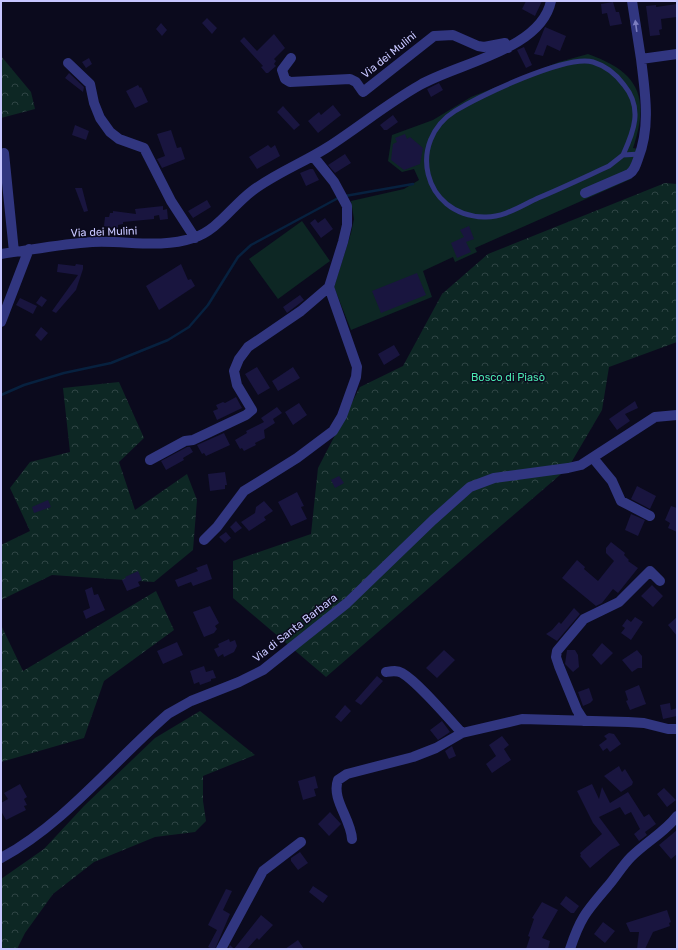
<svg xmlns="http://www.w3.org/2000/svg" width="678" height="950" font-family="Rubik,sans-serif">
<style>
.forest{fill:url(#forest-crowns)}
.park{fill:#0d2724}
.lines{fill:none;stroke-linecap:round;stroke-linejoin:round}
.stream{stroke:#07213f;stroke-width:2.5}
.building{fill:#19153f}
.service{stroke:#313680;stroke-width:5}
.minor{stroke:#313680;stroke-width:10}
.tertiary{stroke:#313680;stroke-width:10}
.oneway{fill:#7c7ec0}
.labels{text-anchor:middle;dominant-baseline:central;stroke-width:3;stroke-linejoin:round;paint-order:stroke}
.street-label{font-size:11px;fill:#c7c6ff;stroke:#0b0a1d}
.park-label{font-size:11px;fill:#4ae7b0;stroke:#0b0a1d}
</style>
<defs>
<pattern id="forest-crowns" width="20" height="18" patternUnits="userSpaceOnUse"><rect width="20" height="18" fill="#0d2724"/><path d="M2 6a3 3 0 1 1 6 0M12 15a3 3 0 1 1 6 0" fill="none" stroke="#2f4545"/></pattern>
</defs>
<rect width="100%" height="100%" fill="#0b0a1d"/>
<path class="forest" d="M1,56l30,36 4,17 -34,9z
M665,183l12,1v158l-68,25 -7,43 -34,58 -242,209 -93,-79v-37l78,-27 7,-66 42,-81 43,-21 39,-72 46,-40z
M119,382l25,56 -25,24 16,48 52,-36 10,26 -4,50 -39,32 -102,-7 -51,25v-55l29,-14 -20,-43 20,-26 40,-10 -7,-64z
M156,591l18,39 -70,51 -20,57 -83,24v-137l22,46z
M200,711l55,44 -52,21v25l3,20 -11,11 -40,5 -61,25 -41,32 -28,39 -8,16h-16v-70l43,-30 40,-43 71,-68z"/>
<path class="park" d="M588,54c51,18 62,43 45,94l11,2 -13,29 -156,69 2,4 -22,10 -2,-5 -30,14 9,26 -81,33 -17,-43 17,-54 3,-14 -3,-18 53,-12 15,-9 -5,-11 -12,3 -14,-11 4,-26 41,-15 38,-23 88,-35z
M302,221l28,40 -52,38 -29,-40z"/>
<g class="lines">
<path class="stream" d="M345,196l68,-12
M1,395l23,-10 40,-12 47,-10 57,-23 21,-13 19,-22 30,-48 13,-12 89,-48"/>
</g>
<path class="building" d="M526,1h16l-7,15 -13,-7z
M613,2l3,10h3l3,12 -12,2 -3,-13 -5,1 -1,-10z
M677,4v13l-16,2 1,10 -3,1 1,5 -10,1 -4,-30 10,-1v2z
M207,18l10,10 -5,6 -10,-11z
M161,23l6,7 -5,6 -6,-7z
M545,27l21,9 -6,15 -13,-6 -4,11 -9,-2z
M274,34l11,14 -11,11 2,2 -2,3 2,2 -8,7h-2l-5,-6 2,-1 -23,-25 4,-4 13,14z
M524,47l8,18 -6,3 -9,-18z
M89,58l3,6 -6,4 -4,-6z
M69,73l15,14 -1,5 -18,-14z
M439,83l4,7 -12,7 -4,-8z
M138,85l2,3 1,-1 7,15 -13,6 -9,-17z
M333,105l8,10 -23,18 -10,-12 11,-9 2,3z
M283,106l17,19 -6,5 -17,-18z
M393,115l5,7 -11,8h-3l-4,-5z
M75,125l14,6 -3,9 -14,-5z
M171,130l6,18 4,-1 4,12 -23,9 -5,-9 8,-3 -8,-22z
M405,134l2,5 3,-2 13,11 -3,16 -16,6 -13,-10 2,-16 4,-2 -2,-4z
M268,145l3,3 4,-3 5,11 -23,13 -8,-12z
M345,154l6,9 -16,10 -7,-8z
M310,169h3l6,11 -13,6 -6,-13z
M75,188h7l6,23 -4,1z
M207,200l4,7 -18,11 -5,-7z
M163,206v4l4,-1 1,10 -8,1 -1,-5 -5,1v3l-31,3v2l-5,1v4l-14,-3 1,-9h4l1,-4h3v-2l23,3 -1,-5z
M325,218l8,11 -12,9 -11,-15 5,-4 3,4z
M469,226l5,13 -8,3 5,10 -14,6 -6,-15 13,-6 -4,-7z
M58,264l17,2 1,-2 7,1v4l-7,21 -20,23 -4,-2 26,-36 -21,-3z
M181,264l7,16 3,-1 4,7 -36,24 -13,-24z
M417,273l9,22 -45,18 -9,-22z
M300,295l4,5 -17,13 -4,-6z
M41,296l6,4 -5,7 -6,-4z
M20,298l17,8 -4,8 -17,-9z
M41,327l7,6 -7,8 -6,-6z
M394,345l6,10 -16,10 -6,-11z
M257,367l13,21 -12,7 -13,-21z
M293,367l7,11 -22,13 -6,-10z
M236,397l6,11 -25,12 -4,-9 5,-2 -2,-4 7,-3 2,1z
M635,401l3,7 -13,6 5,7 -13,9 -8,-11z
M299,403l8,12 -14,10 -8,-13z
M277,407l5,6 -9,6 2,4 -11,7 1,8 -10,5 1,2 -12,6 -2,-3 -2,1 -5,-9 12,-7 -1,-2 18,-9 -3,-4z
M224,433l6,12 -24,11 -2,-3 -2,1 -5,-9z
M187,447h3l3,5 -10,6 1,2 -18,10 -5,-9z
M225,472l2,13h-2v4l-15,2 -2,-17z
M339,476l5,7 -9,5 -4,-8z
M637,486l19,10 -6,13 -19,-10z
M297,492l7,14 -3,1 6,12 -16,7 -13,-24z
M48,500l3,7 -17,6 -2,-6z
M264,501l9,10 -9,6 2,3 -17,11 -8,-9 14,-9 1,-6z
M671,506l6,2v24l-9,-4 2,-5 -5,-3z
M631,514l14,6 -7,16 -13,-6z
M236,521l6,7 -7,5 -5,-6z
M226,532l5,6 -6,5 -6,-6z
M611,542l14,11 -1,2 5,5 -1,1 10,7 -20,25 -5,-4 -11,14 -6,3 -34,-28 15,-18 8,7 -1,2 14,12 16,-20 -8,-8v-5z
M207,564l5,15 -19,7 -2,-4 -13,5 -3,-7 23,-9 -2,-3z
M138,571l4,9 -4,2 2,4 -13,5 -5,-11 4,-2 -1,-1z
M652,585l11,11 -10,11 -12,-11z
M92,587l2,8 4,-1 7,16 -19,9 -3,-8 7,-3 -5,-18z
M210,606l9,17 -4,3 2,3 -3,4 -10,4 -11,-25z
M574,608l6,6 -23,27 -11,-7 6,-4 7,-8 2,2z
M635,617l8,5 -12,18 -10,-7 4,-5 -3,-2 5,-7 4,3z
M677,617v19l-9,-11z
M229,639l1,3 5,-2 2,6 -3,6 -10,5 -1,-3 -5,3 -4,-8 5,-2 -1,-3z
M177,642l6,13 -20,9 -6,-13z
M602,643l11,10 -12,12 -9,-10z
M444,650l11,10 -18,18 -11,-10z
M567,650h8l3,5 1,12 -6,5 -8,-8z
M637,650l5,6v12h-4l-6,4 -10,-12z
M204,666l2,6 7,-2 3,8 -5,1v2l-11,4 -1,-3 -5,2 -4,-13z
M377,676l6,5 -22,24 -6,-4z
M639,685l7,19 -16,6 -4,-9 2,-1 -3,-9z
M589,688l4,12 -3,3 -7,3 -5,-14z
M670,703l1,7 6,-2v8l-14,3 -3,-14z
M345,705l6,6 -10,11 -6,-5z
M442,721l8,11 -12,8 -8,-10z
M609,733l5,1 7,10 -11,8 -3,-4 -4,3 -4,-6 8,-6 -3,-3z
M502,736l7,9 -5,4 7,11 -19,13 -6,-9 10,-8 -7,-11z
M452,746l4,10 -7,3 -4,-8z
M619,766l3,6 3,-3 8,13 -1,3 -11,7 -17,-16z
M315,776l3,12 -4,1 2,7 -13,4 -5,-19z
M20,784l7,13 -3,2 3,6 -3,1 2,4 -20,10 -5,-9v-8l7,-4 -4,-6z
M592,784l7,15 3,-12 8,16 18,-11 16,25 5,-3 7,10 -11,8 2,3 -8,6 -5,-7 6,-5 -9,-17 -6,3 -5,-8 -21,10 21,28 -9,5 -21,18 -10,-12 1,-1 -1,-2 22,-19 -9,-11 -16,-32z
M664,788l12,12 -9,7 -10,-13z
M330,812l11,12 -12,12 -11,-12z
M677,830v24l-6,5 -12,-14z
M300,852l8,11 -10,7 -7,-9v-3z
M313,886l15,10 -5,7 -14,-11z
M226,889l6,2 -9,19 7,4 -15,35h-3l-4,-2 9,-17 -9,-5z
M566,896l13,10 -5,7h-3l-11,-9z
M542,902l16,8 -16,28 8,3 -2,8h-22l4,-12 -2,-1 6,-17 -2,-1z
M667,910l4,12 -2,1 1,3 -17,6 -8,17h-8l2,-17h-9l-4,-9z
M261,915l12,10 -14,15 -2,-2 -10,11h-19l2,-4 4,4z
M603,922l12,9 -10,12 -11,-9z
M298,940l6,9h-19z"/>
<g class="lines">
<path class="service" d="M623,155l-14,11c-24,11 -47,22 -71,32 -17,8 -35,20 -54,19 -62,-2 -77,-76 -29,-106 24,-15 112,-57 138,-49 13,4 23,12 31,23 19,23 10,46 -1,70l17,-1"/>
<path class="minor" d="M632,1l9,58 36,-5
M291,58l-9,12 3,9 5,3 60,-3 6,3 7,10 71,-56 19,-1 25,11 6,1 21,-4 3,5
M68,63l22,21 4,19 6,15 10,14 9,7 25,9 27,53 24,37
M4,153l10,99
M585,193l44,-19c5,-3 7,-9 9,-15 13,-33 7,-66 3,-100
M1,254c30,-4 60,-10 91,-12 33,-2 69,7 101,-4 24,-7 39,-32 59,-47 24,-18 51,-28 76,-44 31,-20 60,-44 92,-62 38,-22 121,-35 131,-84
M1,322l28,-73
M593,458l19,23 9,20 29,15
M150,460l35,-19 8,-1 53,-25 6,-5 -15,-25 -3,-14 5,-12 9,-12 53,-36 28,-24 14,-45 4,-17v-19l-13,-24 -21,-26
M204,540l13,-13 27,-36 53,-33 36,-27 9,-15 14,-39 1,-10 -28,-80
M386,672c6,-1 11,-2 16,1 17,10 45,44 60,60
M584,721l-7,-11 -18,-44 -3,-9 1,-6 27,-32 35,-17 31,-31 10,10
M352,839c-1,-20 -21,-40 -14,-59l9,-6 66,-17 23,-9 26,-15 60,-14 106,3 16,1 24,6h9
M221,949l42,-78 38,-29
M570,949c11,-33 17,-38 38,-63 8,-9 14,-20 23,-29 15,-15 34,-25 46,-41"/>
<path class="tertiary" d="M1,858c62,-33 113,-97 167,-144l23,-13 48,-19 24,-12 84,-67 86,-83 37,-33 24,-9 74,-10 13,-3 74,-48 22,-2"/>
</g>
<defs><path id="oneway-solid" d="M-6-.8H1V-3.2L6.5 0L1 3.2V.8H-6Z"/></defs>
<use class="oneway" href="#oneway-solid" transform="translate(636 26) rotate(-98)"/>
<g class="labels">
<g class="street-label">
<text transform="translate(389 55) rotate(-39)">Via dei Mulini</text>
<text transform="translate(104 232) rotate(-2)">Via dei Mulini</text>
<text transform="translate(295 628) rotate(-38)">Via di Santa Barbara</text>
</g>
<g class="park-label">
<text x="508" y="377">Bosco di Piasò</text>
</g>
</g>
<rect width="678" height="950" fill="none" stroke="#c7c6ff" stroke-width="4"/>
</svg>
